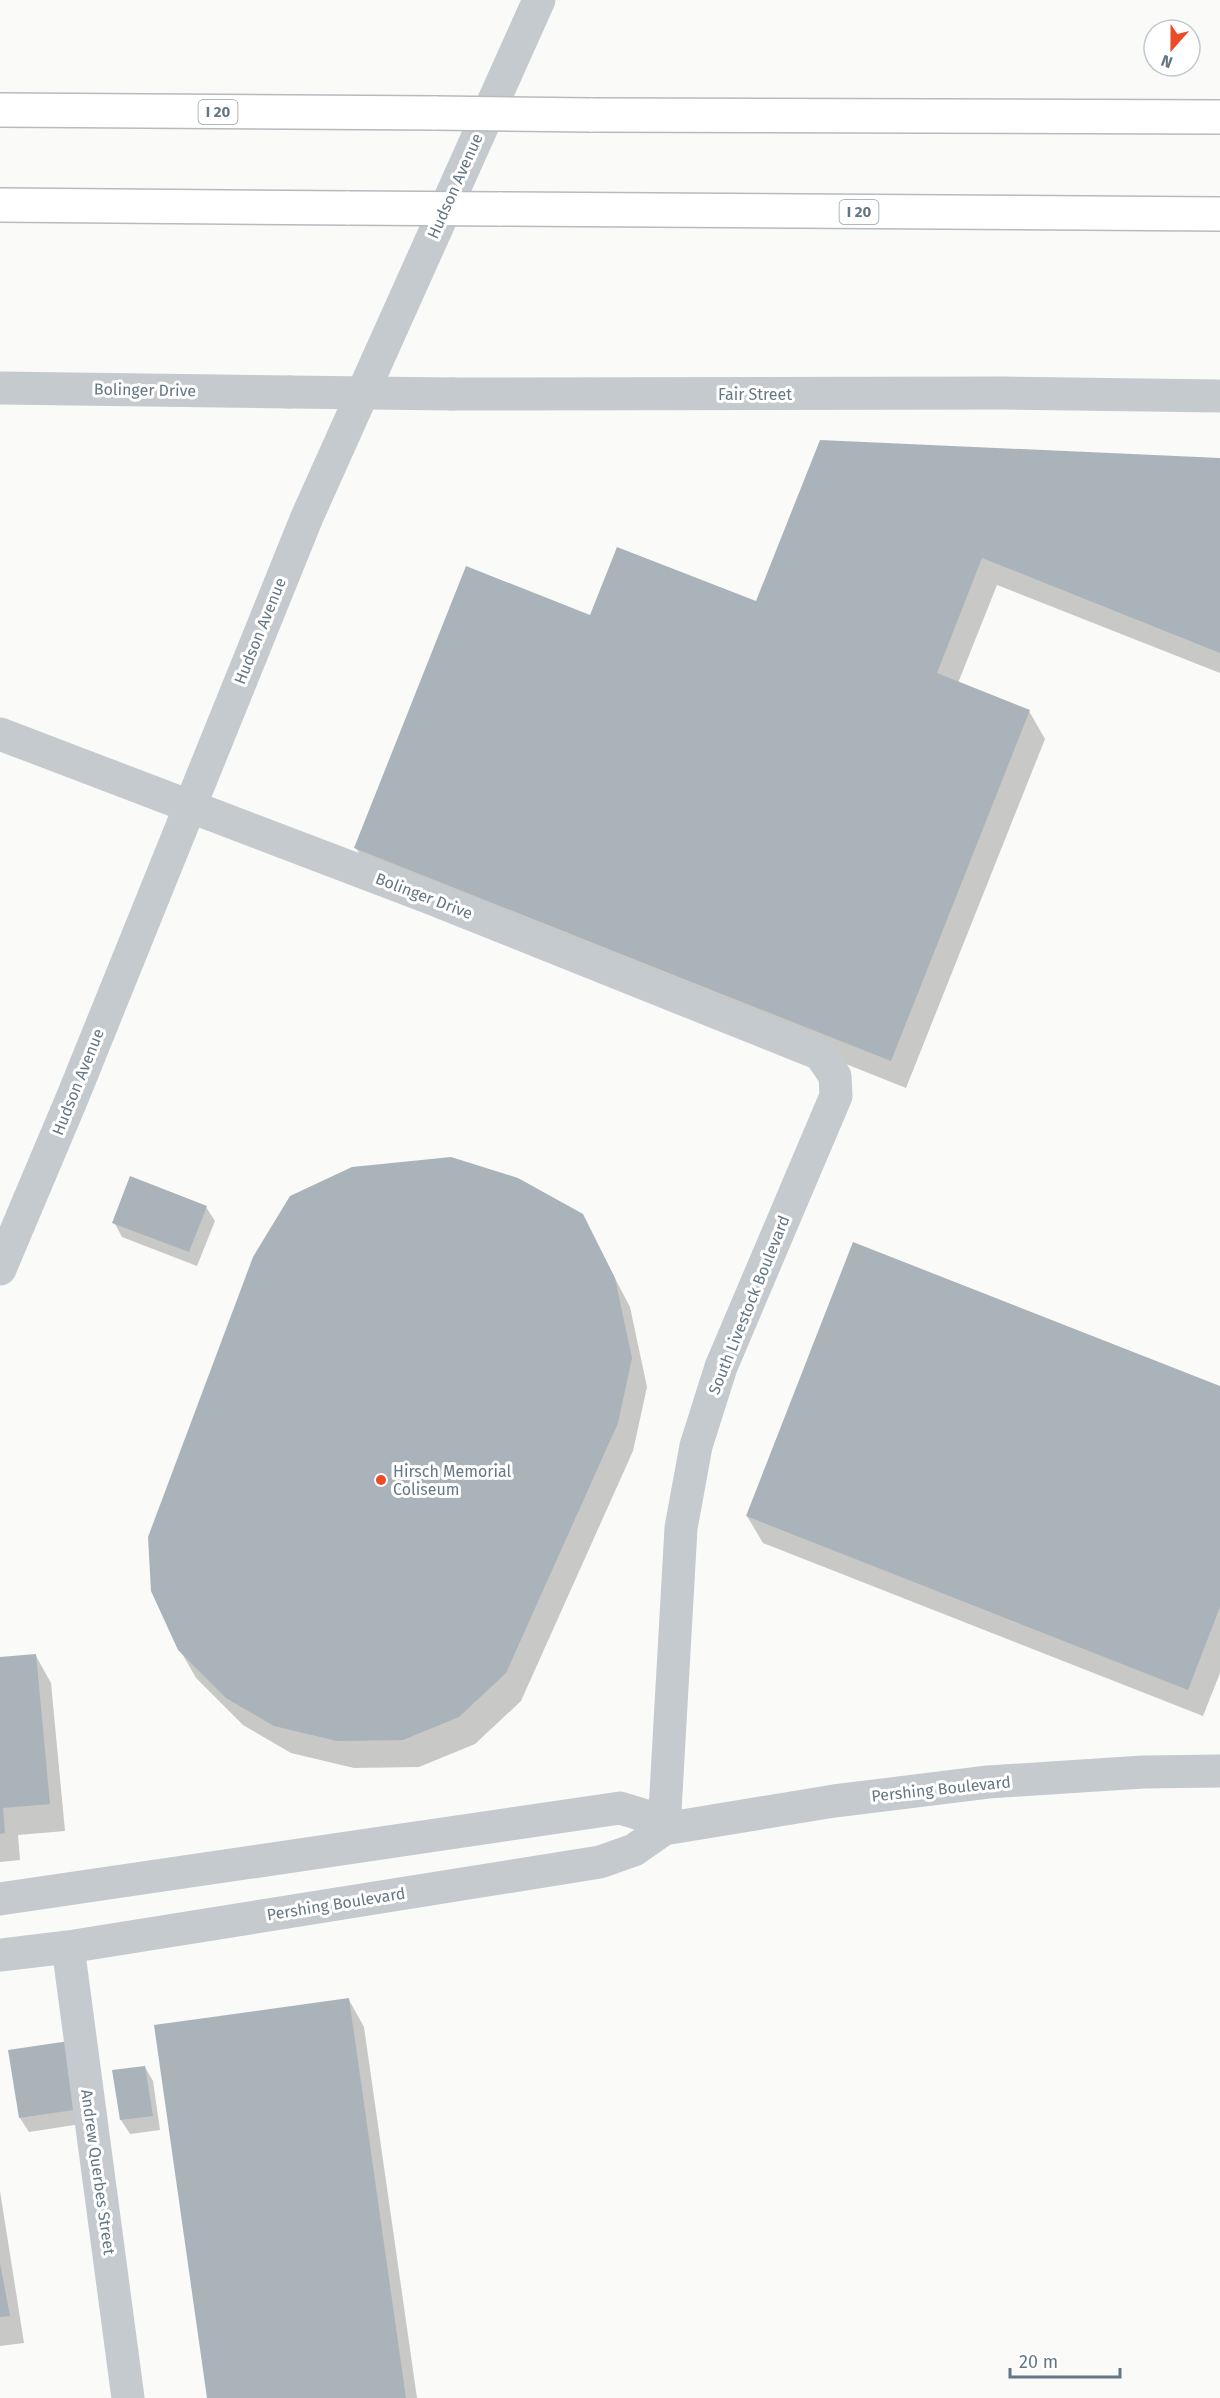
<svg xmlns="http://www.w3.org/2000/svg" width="1220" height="2398" font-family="'Fira Sans',sans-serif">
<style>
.shadow{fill:#0003}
.building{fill:#aab3ba}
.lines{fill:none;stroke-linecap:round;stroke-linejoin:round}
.motorway-casing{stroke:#b6bbbe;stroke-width:36}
.minor{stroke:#c5cace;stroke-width:33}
.motorway{stroke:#fff;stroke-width:33}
.motorway-bridge-casing{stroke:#b6bbbe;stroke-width:36;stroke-linecap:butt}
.minor-bridge{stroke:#c5cace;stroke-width:33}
.motorway-bridge{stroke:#fff;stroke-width:33}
.poi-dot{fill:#ec4b26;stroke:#fff;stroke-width:2}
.labels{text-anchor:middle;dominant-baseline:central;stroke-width:6;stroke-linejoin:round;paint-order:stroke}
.shield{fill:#fff;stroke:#92a0a9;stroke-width:1.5}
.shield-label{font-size:15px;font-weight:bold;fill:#647784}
.street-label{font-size:16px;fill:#647784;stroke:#fff}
.poi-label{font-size:16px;fill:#647784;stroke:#fff;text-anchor:start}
</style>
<rect width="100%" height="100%" fill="#fafaf8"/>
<path class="shadow" d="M1220,459v214l-223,-88 -39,98 71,28 16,28 -139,349 -534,-213 -16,-27 234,-231 166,-14z
M206,1207l9,14 -18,45 -75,-29 -8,-15z
M582,1215l48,92 17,80 -14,64 -112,250 -46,43 -56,23 -65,1 -63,-15 -48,-28 -47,-47 -16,-28z
M1220,1388v285l-17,43 -440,-173 -16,-27z
M36,1656l15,27 14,148 -47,4 2,25 -20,2v-203z
M349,2000l15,27 53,371h-208z
M10,2051l84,71 -65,10 -9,-14z
M145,2067l8,14 7,49 -30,4 -9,-14 -7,-48z
M0,2191l24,152 -24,3z"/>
<path class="building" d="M820,440l400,18v195l-238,-95 -45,115 93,37 -139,351 -537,-213 112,-282 124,49 27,-68 139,54z
M451,1157l67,21 65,36 32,64 17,80 -14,65 -112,250 -47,44 -56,23 -66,1 -63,-15 -48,-28 -48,-48 -27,-59 -3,-54 105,-280 37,-61 62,-29z
M130,1176l77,30 -18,46 -77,-29z
M853,1242l367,144v221l-32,83 -442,-174z
M36,1654l14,150 -47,4 2,25 -5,1v-177z
M349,1998l57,400h-199l-53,-373z
M76,2040l11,68 -68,10 -11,-68z
M145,2066l8,50 -33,4 -8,-50z
M0,2263l10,53 -10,1z"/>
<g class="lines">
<g class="motorway-casing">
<path id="motorway" d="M0,110l436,3
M590,115l630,2
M0,205l349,3
M498,209l722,5"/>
</g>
<path class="minor" d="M0,388l289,4
M452,394l552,-1 216,3
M0,734l428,163 392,157 15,22 1,20 -115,271 -25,79 -15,82 -17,301
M0,1269l73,-173 234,-579 232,-517
M0,1899l620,-91 23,7 21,14
M68,1947l60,451
M0,1955l68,-8 532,-85 34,-12 30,-21 170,-28 154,-19 155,-10 77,-1"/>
<use href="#motorway" class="motorway"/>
<g class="motorway-bridge-casing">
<path id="motorway-bridge" d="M436,113l154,2
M349,208l149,1"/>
</g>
<path class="minor-bridge" d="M289,392l163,2"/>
<use href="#motorway-bridge" class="motorway-bridge"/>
</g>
<circle class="poi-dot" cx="381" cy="1480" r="6"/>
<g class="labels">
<g class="shield">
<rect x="198.5" y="100" width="39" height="24" rx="4.5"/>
<rect x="839.5" y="200" width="39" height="24" rx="4.5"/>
</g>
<g class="shield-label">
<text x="218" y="112">I 20</text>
<text x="859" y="212">I 20</text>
</g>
<g class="street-label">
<text transform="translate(455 186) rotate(-66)">Hudson Avenue</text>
<text transform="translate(145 390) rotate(1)">Bolinger Drive</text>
<text x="755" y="394">Fair Street</text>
<text transform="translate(260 631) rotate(-68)">Hudson Avenue</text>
<text transform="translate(424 896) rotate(21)">Bolinger Drive</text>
<text transform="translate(78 1082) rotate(-68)">Hudson Avenue</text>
<text transform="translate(749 1305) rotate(-68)">South Livestock Boulevard</text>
<text transform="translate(941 1789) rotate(-6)">Pershing Boulevard</text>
<text transform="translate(336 1904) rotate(-9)">Pershing Boulevard</text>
<text transform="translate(98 2172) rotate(82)">Andrew Querbes Street</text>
</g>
<g class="poi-label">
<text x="393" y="1471">Hirsch Memorial<tspan x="393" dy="18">Coliseum</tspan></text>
</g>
</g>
<g transform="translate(1172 48) rotate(201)"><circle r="28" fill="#ffffff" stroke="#c1c9ce" stroke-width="1.5"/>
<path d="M0-4.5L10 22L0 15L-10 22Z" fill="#ec4b26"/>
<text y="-9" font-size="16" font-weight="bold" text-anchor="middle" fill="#647784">N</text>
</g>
<path d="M1010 2368v9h110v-9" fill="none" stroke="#647784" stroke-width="3"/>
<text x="1019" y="2368" font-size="18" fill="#647784" stroke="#ffffff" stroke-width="4.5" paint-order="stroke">20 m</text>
</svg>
